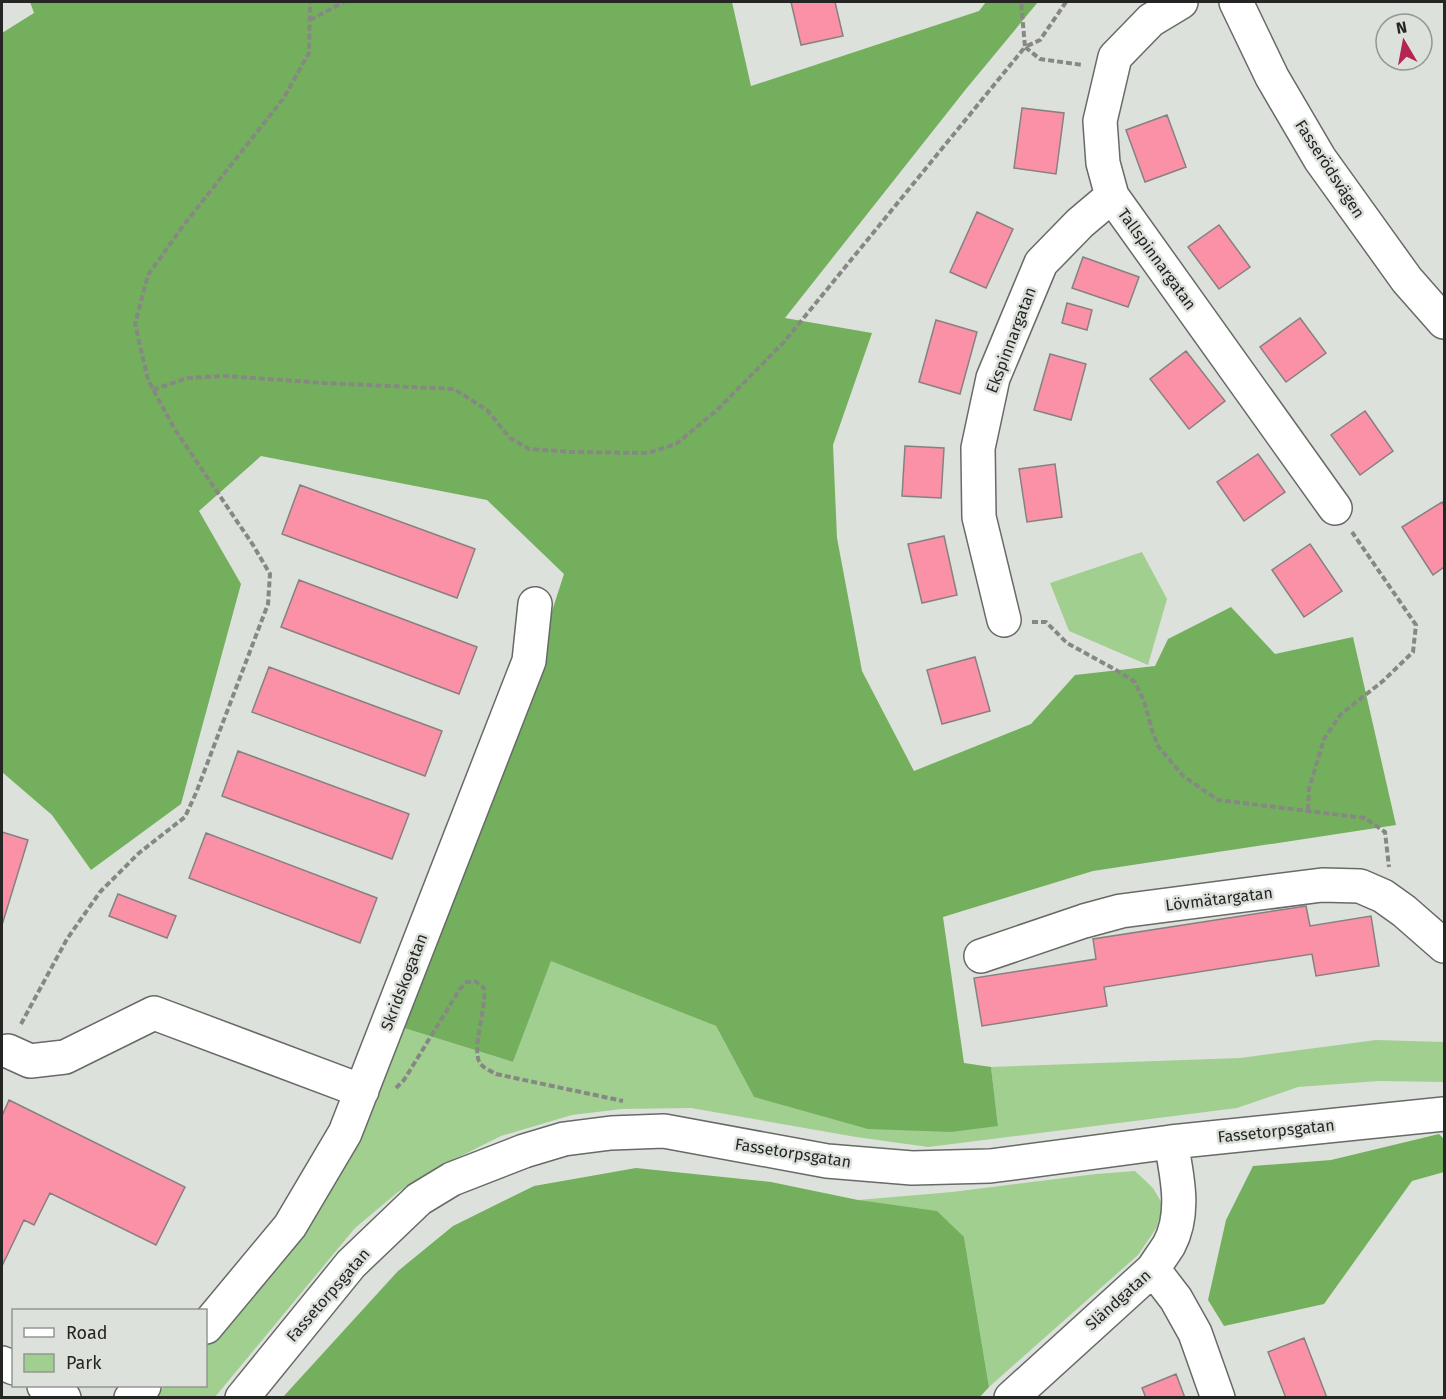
<svg xmlns="http://www.w3.org/2000/svg" width="1446" height="1399" font-family="'Fira Sans',sans-serif">
<style>
.green{fill:#a1cf90}
.forest{fill:#74af5d}
.building{fill:#fb91a6;stroke:#878081;stroke-width:1.5}
.lines{fill:none;stroke-linecap:round;stroke-linejoin:round}
.minor-casing{stroke:#676a66;stroke-width:36}
.path{stroke:#868884;stroke-width:4;stroke-dasharray:6 3;stroke-linecap:butt}
.minor{stroke:#fff;stroke-width:33}
.labels{text-anchor:middle;dominant-baseline:central;stroke-width:5;stroke-linejoin:round;paint-order:stroke}
.street-label{font-size:16px;fill:#252624;stroke:#dde1db}
</style>
<rect width="100%" height="100%" fill="#dde1db"/>
<path class="green" d="M1142,552l25,47 -19,66 -79,-34 -19,-48z
M550,960l166,66 38,71 244,29 -7,-59 249,-9 136,-18 68,2v40l-65,-1 -81,6 -61,21 -309,39 -72,-10 -165,-29 -69,1 -50,6 -71,21 -64,32 -39,24 -43,36 -140,169 -62,1 12,-12h41v-43l128,-173 36,-53 34,-89 109,34z
M1135,1171l18,17 10,17 -6,22 -19,28 -149,132 -25,-150 -106,-37 94,-8 144,-18z"/>
<path class="forest" d="M30,2h702l19,84 228,-75 7,-9h52l-72,87 -181,229 87,15 -39,112 4,93 25,133 52,100 117,-47 44,-49 80,-9 13,-27 63,-32 44,47 78,-17 43,188 -303,46 -150,46 21,146 27,4 7,59 -47,6 -83,-3 -114,-32 -38,-71 -165,-65 -38,101 -109,-34 95,-253 65,-201 -77,-74 -226,-44 -62,55 42,73 -60,220 -90,66 -39,-55 -50,-43v-739l32,-20z
M1439,1134l5,5v33l-32,9 -88,123 -100,22 -16,-26 18,-80 27,-54 78,-6z
M636,1168l135,14 87,18 79,11 27,26 25,150 -10,11 -696,-1 115,-126 55,-45 81,-40z"/>
<path class="building" d="M791,2h44l8,34 -42,9z
M1022,108l42,5 -8,61 -42,-6z
M1167,115l19,52 -41,15 -19,-52z
M977,212l36,17 -27,59 -36,-16z
M1219,225l31,42 -31,22 -31,-42z
M1083,257l56,20 -11,30 -56,-19z
M1067,303l25,7 -5,20 -25,-7z
M1300,318l26,35 -40,29 -26,-35z
M936,320l41,12 -17,62 -41,-12z
M1186,351l39,50 -36,28 -39,-50z
M1050,354l36,10 -15,56 -37,-10z
M1365,411l28,40 -33,24 -29,-40z
M905,446l39,2 -3,50 -39,-2z
M1258,454l27,38 -41,29 -27,-39z
M1055,464l7,53 -35,5 -8,-53z
M300,485l175,64 -18,49 -175,-64z
M1442,502l2,4v61l-11,8 -31,-48z
M944,536l13,59 -35,8 -14,-59z
M1310,544l32,47 -38,26 -32,-47z
M299,580l178,67 -18,47 -178,-67z
M975,657l15,54 -48,13 -15,-54z
M269,667l173,64 -17,45 -173,-64z
M238,751l171,63 -17,45 -170,-63z
M2,832l26,8 -26,85z
M206,833l171,65 -17,45 -171,-65z
M118,894l58,22 -9,22 -58,-22z
M1306,906l4,20 61,-10 8,50 -63,10 -4,-22 -208,33 3,19 -125,20 -8,-48 122,-19 -3,-20z
M9,1100l176,87 -29,58 -106,-52 -16,32 -10,-5 -22,46v-150z
M1304,1338l23,60h-41l-18,-46z
M1176,1374l9,24h-39l-4,-10z"/>
<g class="lines">
<g class="minor-casing">
<path id="minor" d="M1181,2l-30,18 -36,37 -15,64 3,42 9,33 223,312
M1236,2l36,75 48,82 87,121 37,42
M1004,620l-25,-103 -1,-69 15,-70 48,-115 39,-40 32,-27
M981,956l103,-35 37,-10 201,-26 38,1 23,10 21,15 40,35
M8,1051l22,10 35,-4 89,-44 208,78
M1153,1269l23,30 19,34 23,65
M206,1327l84,-101 55,-93 184,-472 6,-57
M2,1363l12,5
M44,1386l20,12
M131,1398l13,-12
M242,1398l109,-134 68,-65 33,-20 72,-28 40,-12 47,-6 53,-2 163,30 85,7 78,-2 181,-24 273,-28
M1011,1398l142,-129c5,-8 11,-16 16,-24 17,-32 8,-69 2,-103"/>
</g>
<path class="path" d="M1066,2l-26,38 -15,7 15,12 43,6
M310,20l34,-18
M153,390l34,-12 38,-2 99,7 130,6 33,21 23,28 19,11 44,3 75,1 28,-9 40,-33 68,-69 241,-295 -4,-45
M1032,622h14l21,21 49,27 19,12 9,19 8,29 6,16 25,30 35,24 147,18 20,14 4,35
M1308,810l1,-21 15,-50 17,-25 42,-33 30,-29 3,-27 -64,-93
M21,1024l46,-85 33,-47 39,-39 46,-36 11,-24 72,-189 2,-30 -17,-29 -79,-117 -26,-48 -13,-56 13,-49 35,-49 100,-127 26,-46 1,-51
M396,1088l8,-8 56,-91 7,-7 8,-1 9,7c3,19 -13,62 -4,75 3,5 11,8 16,11l127,27"/>
<use href="#minor" class="minor"/>
</g>
<g class="labels">
<g class="street-label">
<text transform="translate(1330 169) rotate(57)">Fasserödsvägen</text>
<text transform="translate(1157 259) rotate(54)">Tallspinnargatan</text>
<text transform="translate(1011 340) rotate(-69)">Ekspinnargatan</text>
<text transform="translate(1219 899) rotate(-7)">Lövmätargatan</text>
<text transform="translate(404 982) rotate(-69)">Skridskogatan</text>
<text transform="translate(1276 1131) rotate(-6)">Fassetorpsgatan</text>
<text transform="translate(793 1153) rotate(9)">Fassetorpsgatan</text>
<text transform="translate(328 1295) rotate(-49)">Fassetorpsgatan</text>
<text transform="translate(1118 1300) rotate(-42)">Sländgatan</text>
</g>
</g>
<rect width="1446" height="1399" fill="none" stroke="#252624" stroke-width="6"/>
<rect x="12" y="1309" width="195" height="78" fill="#dde1db" stroke="#939692" stroke-width="1.5"/>
<rect x="24" y="1328" width="30" height="9" fill="#ffffff" stroke="#939692" stroke-width="1.5"/>
<text x="66" y="1339" font-size="18" fill="#252624">Road</text>
<rect x="24" y="1354" width="30" height="18" fill="#a1cf90" stroke="#939692" stroke-width="1.5"/>
<text x="66" y="1369" font-size="18" fill="#252624">Park</text>
<g transform="translate(1404 42) rotate(350)"><circle r="28" fill="#dde1db" stroke="#939692" stroke-width="1.5"/>
<path d="M0-4.5L10 22L0 15L-10 22Z" fill="#b52554"/>
<text y="-9" font-size="16" font-weight="bold" text-anchor="middle" fill="#252624">N</text>
</g>
</svg>
